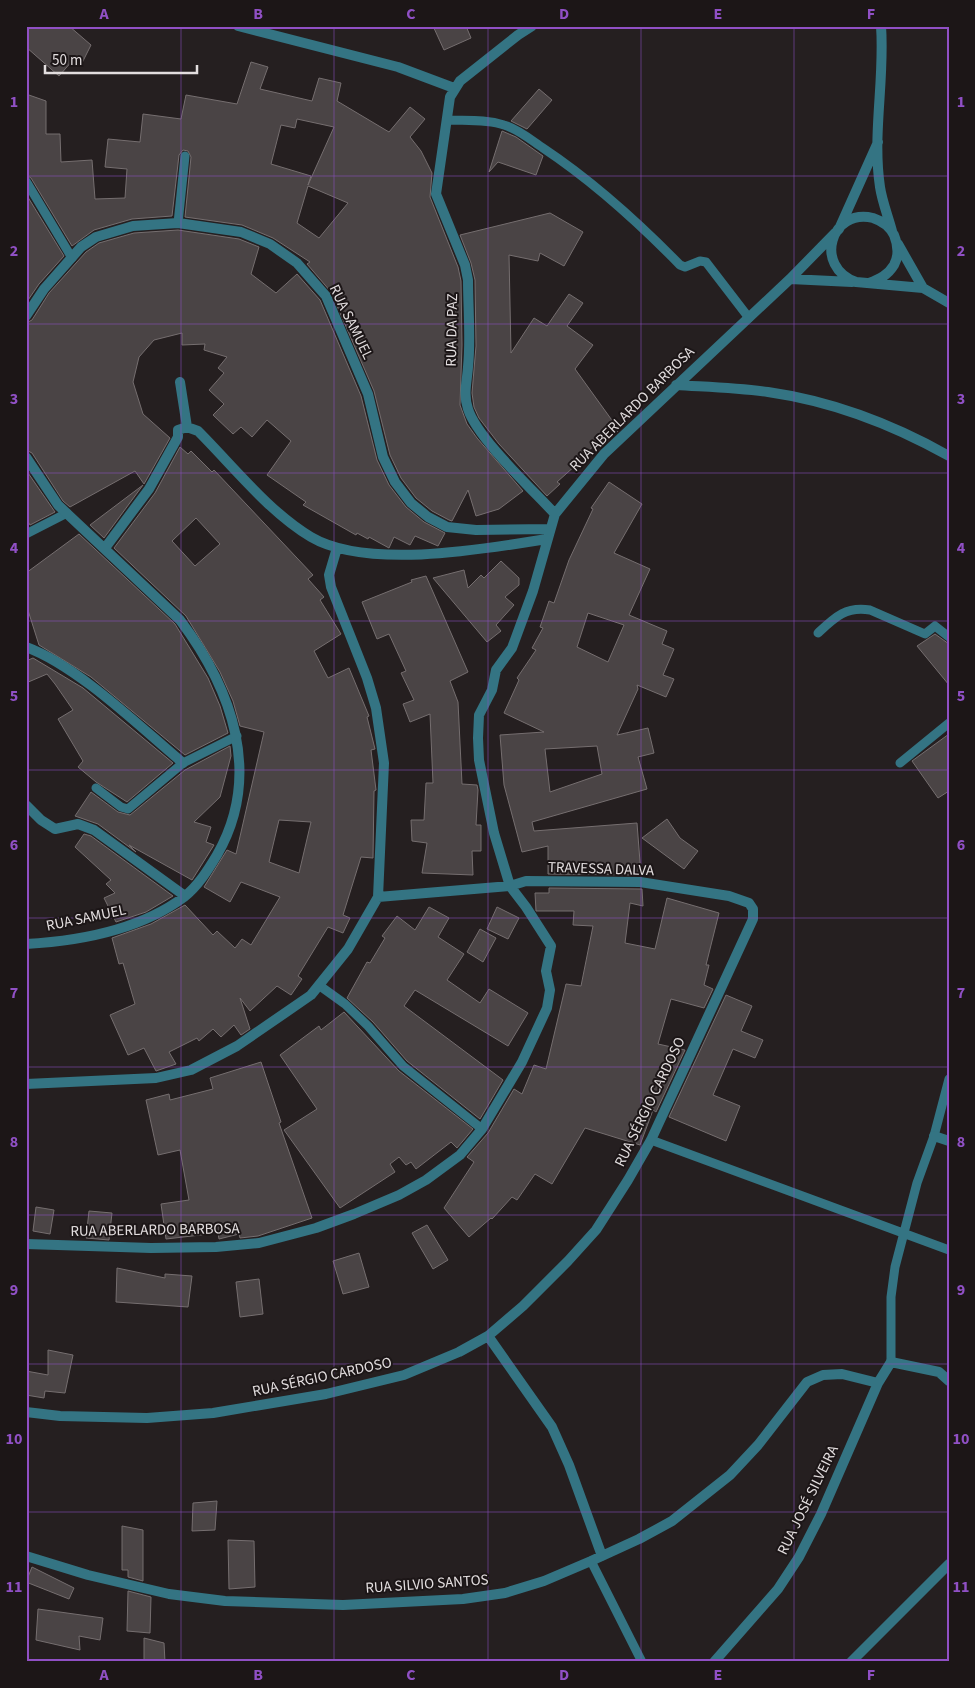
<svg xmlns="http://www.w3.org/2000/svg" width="975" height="1688" font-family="'Source Sans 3',sans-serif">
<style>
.building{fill:#4a4445;stroke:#756e6f;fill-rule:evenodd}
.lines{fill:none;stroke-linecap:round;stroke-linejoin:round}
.service{stroke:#347483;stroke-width:9}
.minor{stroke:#347483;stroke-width:10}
.grid{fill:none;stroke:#9050c5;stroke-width:1;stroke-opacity:0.55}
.labels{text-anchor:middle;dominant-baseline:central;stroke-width:4;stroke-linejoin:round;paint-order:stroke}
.street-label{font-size:15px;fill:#e3dedf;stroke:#1c1617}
.neatline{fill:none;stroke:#9050c5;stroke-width:2}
.grid-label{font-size:16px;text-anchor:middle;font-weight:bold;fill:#9050c5}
</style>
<rect width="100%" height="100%" fill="#251f20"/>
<path class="building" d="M26,26h43l22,19 -11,22 -7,-7 -14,16 -33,-29z
M433,26h33l5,12 -27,12z
M251,62l17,5 -8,22 52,12 7,-23 22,5 -4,18 52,31 21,-25 15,12 -15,18 11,14 11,22 -2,24 28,70 3,14 1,64 -2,60 7,19 10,14 46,53 -24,18 -23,7 -8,-26 -16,31 -3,-1 -17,-9 -16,-13 -15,-20 -11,-23 -16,-64 -43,-99 -24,-28 3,-2 -37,-24 -31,-13 -57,-8 6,-60 -3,-6 -5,-1 -4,5 -7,61 -40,3 -38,11 -22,16 -41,-68 -5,-3v-81l20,7v33h14l1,28 31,-2 3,39 30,-1 2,-29 -22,-2 3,-28 32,3 3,-28 38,5 5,-24 51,9zM297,119l37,8 -26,58 3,-9 -40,-12 10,-39 14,3zM308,186l40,17 -29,35 -22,-15z
M539,89l13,11 -25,29 -16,-8z
M502,131l14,6 27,19 -7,19 -38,-13 -9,10z
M26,194l38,62 -25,28 -13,19z
M550,213l33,19 -19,34 -24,-13 -2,8 -29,-6 2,98 23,-35 13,8 22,-32 14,9 -16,23 26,19 -18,24 44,61 -17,16 -3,-4 -25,20 2,3 -19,17 3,2 -13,12 -48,-52 -20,-26 -5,-11 -2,-14 4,-47 -1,-66 -4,-17 -11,-28z
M178,230l61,9 20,8 -8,27 25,19 21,-19 23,26 41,96 16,64 12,25 17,22 18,15 21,11 -7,13 -23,-10 -5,9 -16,-8 -5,11 -20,-11 -1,2 -11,-6 -1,2 -53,-30 3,-3 -39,-27 24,-34 -24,-21 -15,17 -11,-10 -8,7 -20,-19 11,-11 -15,-14 15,-17 -6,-5 9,-11 -23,-7 1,-6 -23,1v-12l-28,7 -15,17 -6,25 10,32 27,24 -26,46 -9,-13 -65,36 -7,-6 -31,-48 -6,-3v-127l6,-3 17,-27 37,-41 13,-9 35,-10z
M180,447l8,7 3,-3 21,21 2,-2 99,105 -5,4 16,18 -4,3 21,34 -27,17 14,27 21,-10 20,48 -2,1 8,32 -4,1 5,40 -2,1 -1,67 -12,-1 -18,58 7,3 -7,15 -15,-6 -30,49 4,3 -11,16 -14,-9 -27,25 -10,-13 10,31 -9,6 -7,-10 -13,12 -8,-8 -14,12 -2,-3 -28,14 7,12 -20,7 -12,-23 -16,7 -18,-40 25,-11 -12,-41 -4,1 -7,-26 39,-14 34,-19 28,30 4,-4 18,17 7,-9 9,6 29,-48 -39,-15 -11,20 -26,-15 23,-37 9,4 28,-122 -24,-6 -7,-25 -13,-29 -34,-56 -72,-68 41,-55zM196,518l24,26 -25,22 -23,-25zM279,820l32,2 -12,51 -30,-11z
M26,470l29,42 -25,13 -4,-7z
M609,482l33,22 -28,49 36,16 -21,46 38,16 -5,13 12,5 -11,26 11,4 -8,18 -29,-12 1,4 -21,46 31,-7 6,25 -16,4 9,32 -115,33 2,9 103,-8 4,52 -93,-1v-28l-26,6 -18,-67 -4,-50 44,-3 -40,-19 15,-33 -2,-2 19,-28 -4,-2 11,-20 -3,-1 9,-26 5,2 15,-43 24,-51 -2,-1zM588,613l36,12 -16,37 -31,-15zM597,746l5,28 -52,18 -5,-43z
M143,485l-39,53 -14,-13z
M79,534l96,90 33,54 12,28 8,27 -43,22 -94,-78 -52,-32 -13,-41v-31z
M501,561l18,17v7l-14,12 9,8 -18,20 5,6 -14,11 -54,-64 31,-8 4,18 13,-13 3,3z
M426,576l42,96 -18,9 8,21 4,82 15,1 1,5 -2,35h5v26h-9l1,24 -51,-2 5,-30 -15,-2 -1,-21h13l2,-37h7l-3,-69 -20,8 -7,-18 11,-4 -13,-27 5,-2 -17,-37 -12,5 -15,-37 50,-20 -1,-2z
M935,634l14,10v41l-32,-39z
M33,658l50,30 90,75 -46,39 -31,-20 -18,-15 5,-6 -25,-42 15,-9 -18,-26 -8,-10 -21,9v-22z
M949,734v57l-11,7 -26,-37z
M230,746l1,10 -11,41 -26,25 17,5 -5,15 8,3 -22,35 -63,-35 7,7 -38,-28 -23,-8 16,-24 27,20 12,3 55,-45z
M667,819l13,19 18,13 -14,18 -42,-31z
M84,834l7,2 82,60 -27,16 -30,10 -12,-24 11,-5 -9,-9 5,-4 -36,-33z
M549,888l93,1 1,17 -13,-3 -5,40 30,6 12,-51 52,15 -13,52h3l-5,20 9,4 -9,19 -33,-9 -13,45 27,6 -29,62 -3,-2 -13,35 -55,-17 -33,56 -17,-10 -18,26 -5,-3 -20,22 -1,-1 -22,19 -25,-29 30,-46 -7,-5 21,-24 26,-44 8,5 12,-29 12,4 20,-85 15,2 12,-60 -20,-1 1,-14h-38l-1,-18h14z
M429,907l20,11 -11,19 26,17 -17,26 33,23 9,-14 39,24 -20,33 -93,-56 -11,16 99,74 -23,39 -73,-58 -34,-39 -26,-24 20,-36 3,1 15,-25 -3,-2 15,-20 18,14z
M497,907l22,11 -11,21 -21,-10z
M480,929l16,9 -13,24 -16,-10z
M726,995l26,11 -11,25 22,9 -8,18 -22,-9 -20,46 27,11 -14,35 -57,-24z
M344,1012l55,59 74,58 -16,19 -6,-6 -35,27 -5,-7 -5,3 -7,-8 -9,7 5,8 -55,36 -56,-78 33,-21 -37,-54 39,-29 2,4z
M261,1062l20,60 -2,1 33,95 -54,18 -18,2 -1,-4 -20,5 -1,-6 -52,6 -5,-35 28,-4 -9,-50 -22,5 -12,-55 23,-6 1,6 43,-11 -3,-11z
M36,1207l18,3 -4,24 -17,-3z
M89,1211l23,2 -3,27 -23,-2z
M427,1225l21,35 -15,9 -21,-36z
M359,1253l10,34 -26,7 -10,-33z
M117,1268l48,10v-4l27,2 -4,31 -72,-5z
M259,1279l4,35 -23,3 -4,-35z
M48,1350l25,5 -8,38 -20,-2 -1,7 -18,-3v-24l22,4z
M217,1501l-2,29 -23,1 1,-28z
M122,1526l21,4v51l-15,-4v-7h-6z
M228,1540l26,1 1,46 -26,2z
M32,1567l42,21 -5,11 -43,-17z
M128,1591l23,6 -1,36 -23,-2z
M38,1609l65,9 -3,22 -21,-4 1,14 -44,-10z
M144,1638l20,5 1,19h-21z"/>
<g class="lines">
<path class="service" d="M447,120c18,1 38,-1 57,5 14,4 27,15 39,23 51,34 94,73 137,117l5,2 15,-6 6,1 43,56
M26,181l46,77
M178,223l7,-67
M26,534l41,-21
M818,633c17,-16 28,-27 52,-23l55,24 10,-8 14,11
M900,763l49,-40
M96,788l25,19 7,2 55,-46 54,-27
M320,986l25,18 23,22 35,40 79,63
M651,1140l298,110
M891,1362v-65l4,-30 22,-84 17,-47 15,-57
M591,1561l51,101"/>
<path class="minor" d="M238,26l160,41 56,21
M532,26l-14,9 -58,46 -10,16 -14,97 29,71 3,15c0,28 3,59 0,87 -1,15 -5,27 0,42 9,29 65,81 87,105
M881,26c4,53 -9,108 -1,161 2,14 8,29 12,44
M898,244l25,44
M790,279l62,3
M869,283c11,-4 19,-8 25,-18 5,-9 4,-20 0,-30 -4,-8 -12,-14 -21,-17 -42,-10 -60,48 -17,64l67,6 26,15
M26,316l18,-27 37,-42 15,-10 37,-11 45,-3 63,9 29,12 27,19 29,33 42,98 15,63 12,25 16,21 17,14 19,10 29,3 74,-1
M180,382l7,45 11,4c35,35 71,81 113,106 56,33 174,12 236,2
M676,385c31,2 62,3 92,7 63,9 126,33 181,64
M26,457l32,48 122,115c52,69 83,155 37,235 -9,15 -19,31 -33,42 -44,33 -104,44 -158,47
M105,548l44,-59 29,-52v-7l9,-3
M26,647c52,19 114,80 157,116
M26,805l15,15 14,9 23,-5 16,6 91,66
M26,1084l130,-6 35,-8 46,-24 74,-51 37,-46 30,-52 6,-134 -8,-55 -9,-30 -36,-91 -2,-12 8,-27
M934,1136l15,5
M26,1244l125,4 65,-1 43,-4 57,-15 38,-14 45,-19 27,-15 34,-25 22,-26 40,-67 25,-54 3,-18 -4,-19 5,-25 -25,-39 -16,-21 -16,-53 -15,-73 -1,-22 1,-23 13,-25 4,-20 16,-22 21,-57 22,-77 49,-60 186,-175 49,-50 39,-87
M488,1336l64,91 17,38 33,91
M26,1412l34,4 87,2 66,-5 113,-19 78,-19 55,-23 29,-16 35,-30 45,-45 28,-31 32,-50 23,-40 102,-221v-10l-4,-6 -20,-7 -89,-14 -114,-1 -16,5 -132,11
M26,1556l62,19 81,19 56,7 118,4 120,-6 42,-6 39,-12 47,-20 48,-22 33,-18 58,-46 28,-30 49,-63 16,-7 19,-1 36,9
M714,1662l64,-73 21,-32 22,-43 57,-131 13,-21 48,10 10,9
M851,1662l98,-98"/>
</g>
<path class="grid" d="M181,26v1636M334,26v1636M488,26v1636M641,26v1636M794,26v1636M26,176h923M26,324h923M26,473h923M26,621h923M26,770h923M26,918h923M26,1067h923M26,1215h923M26,1364h923M26,1512h923"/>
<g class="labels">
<g class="street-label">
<text transform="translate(351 322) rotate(64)">RUA SAMUEL</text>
<text transform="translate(452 330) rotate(-89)">RUA DA PAZ</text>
<text transform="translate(632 409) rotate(-45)">RUA ABERLARDO BARBOSA</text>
<text transform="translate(601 869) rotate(2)">TRAVESSA DALVA</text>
<text transform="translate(86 918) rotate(-12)">RUA SAMUEL</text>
<text transform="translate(650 1102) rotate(-64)">RUA SÉRGIO CARDOSO</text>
<text transform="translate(155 1230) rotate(-1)">RUA ABERLARDO BARBOSA</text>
<text transform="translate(322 1377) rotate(-12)">RUA SÉRGIO CARDOSO</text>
<text transform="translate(808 1500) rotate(-64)">RUA JOSÉ SILVEIRA</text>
<text transform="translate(427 1584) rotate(-4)">RUA SILVIO SANTOS</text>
</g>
</g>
<rect width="975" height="1688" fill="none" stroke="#1c1617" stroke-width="55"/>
<path d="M45 65v8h152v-8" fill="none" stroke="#e3dedf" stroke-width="2.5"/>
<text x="52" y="65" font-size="15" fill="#e3dedf" stroke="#1c1617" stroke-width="4" paint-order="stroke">50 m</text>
<rect x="28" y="28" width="920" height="1632" class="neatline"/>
<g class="grid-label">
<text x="104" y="19">A</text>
<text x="258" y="19">B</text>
<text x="411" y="19">C</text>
<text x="564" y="19">D</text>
<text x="718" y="19">E</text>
<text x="871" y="19">F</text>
<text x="14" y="107">1</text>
<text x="961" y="107">1</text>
<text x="14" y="256">2</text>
<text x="961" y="256">2</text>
<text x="14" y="404">3</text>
<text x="961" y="404">3</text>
<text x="14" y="553">4</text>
<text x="961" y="553">4</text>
<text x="14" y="701">5</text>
<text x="961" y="701">5</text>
<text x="14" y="850">6</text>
<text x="961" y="850">6</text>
<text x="14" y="998">7</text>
<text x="961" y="998">7</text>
<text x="14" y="1147">8</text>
<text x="961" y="1147">8</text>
<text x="14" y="1295">9</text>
<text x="961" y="1295">9</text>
<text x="14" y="1444">10</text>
<text x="961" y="1444">10</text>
<text x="14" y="1592">11</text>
<text x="961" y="1592">11</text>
<text x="104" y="1680">A</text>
<text x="258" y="1680">B</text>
<text x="411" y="1680">C</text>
<text x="564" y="1680">D</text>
<text x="718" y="1680">E</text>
<text x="871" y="1680">F</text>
</g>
</svg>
